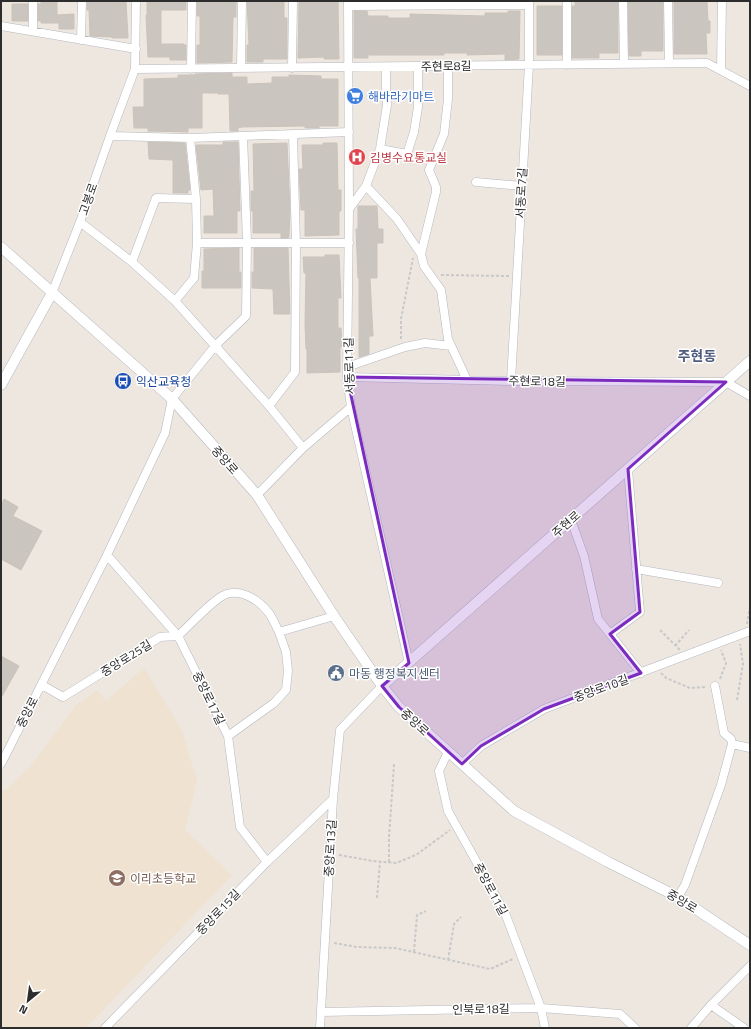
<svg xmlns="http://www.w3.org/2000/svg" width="751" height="1029" font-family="'Titillium Web','Noto Sans KR',sans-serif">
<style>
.education{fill:#efe2d1}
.building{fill:#cac5be;stroke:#cac3ba}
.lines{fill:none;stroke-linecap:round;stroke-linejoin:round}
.minor-casing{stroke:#b4b7c0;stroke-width:9}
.tertiary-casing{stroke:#b4b7c0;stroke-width:11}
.path{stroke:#c8c8c8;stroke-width:2;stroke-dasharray:3 2;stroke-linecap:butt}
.minor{stroke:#fff;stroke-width:8}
.tertiary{stroke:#fff;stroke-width:10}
.marked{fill:#7b2cbf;fill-opacity:0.2;stroke:#7b2cbf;stroke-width:3;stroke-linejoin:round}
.labels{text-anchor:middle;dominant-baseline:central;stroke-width:3;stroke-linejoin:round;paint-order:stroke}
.street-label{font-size:12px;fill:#2d2d2d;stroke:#fff}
.shop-label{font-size:12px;fill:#366cbe;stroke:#fff;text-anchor:start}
.health-label{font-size:12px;fill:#be3a42;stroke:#fff;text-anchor:start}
.transit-label{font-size:12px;fill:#164399;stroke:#fff;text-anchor:start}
.service-label{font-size:12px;fill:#4e5e75;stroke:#fff;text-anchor:start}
.education-label{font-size:12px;fill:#785e54;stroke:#fff;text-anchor:start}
.quarter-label{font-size:14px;font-weight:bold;fill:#4e5b7d;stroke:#fff}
</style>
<rect width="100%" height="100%" fill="#eee7e0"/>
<path class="education" d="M144,668l38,62 15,51 -12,49 47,45 -146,153h-85v-239l5,1 23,-22 46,-62 22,-16 9,11z"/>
<path class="building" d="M41,1h16v14l17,-1v15h-15v-6h-18v-2h-3v-17h3z
M87,1h39l2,37h-16v-1l-22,-1 -1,-26h-2z
M147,1h39v9h-25v34h23v1h2v15h-16v-3h-22l-2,-42h1z
M197,1h39v16h-3l-1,45 -35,1v-18h3v-29h-3z
M247,1h37v17h3v41h-24v3h-16v-17h2z
M299,1h39l1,58h-15v-2l-26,1z
M575,1h43v52h-19v5h-27v-52h3z
M628,1h35v50h-22v5h-12z
M674,1h33l1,20h2v12h-4l1,21h-33z
M12,4h16v17h-16z
M537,6h25v49h-25z
M354,11h13l1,5h20v2h22v-4l75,2v-3h23v-2h12l-1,48 -14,1v-6l-38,1v-2h-23v2h-76v3h-14z
M232,73v4h15v7l25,-1v-6h17v-2l32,1v3h17v47h-19v2h-14v-2l-63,1 -4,1v3h-8l-1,-37h-11v-1h-16v35h-14v4l-40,-1v-3h-14l-1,-21h11v-28l34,-1v-3h17v-1z
M148,142l37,1 5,47h-2v3h-15v-33l-24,-1z
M223,142h15l2,69h-3v22h-33v-17h10l-1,-27 -12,1 -5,-45h27z
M287,143l3,67 -1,26 -1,2h-7v-5h-28v-22h-2v-20h3l-1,-47z
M323,143h14l1,47h3v21h-2v24l-34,1v-26h-4l-2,-41h4l-1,-24h21z
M358,206h19l1,23h5v14h-6v35h-7l3,58h-4v18l-10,3v-79h-1l-2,-49h2z
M239,248v24h2v16h-39v-17h2v-22z
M254,248h34l2,66h-16l-1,-25 -21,-1v-16h2z
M325,255h14l2,43h-3v30h3l1,19h-2v25l-33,1v-24h-1l-1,-25 1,-51h-2l-1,-16h22z
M4,499l14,8 -5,9 29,15 -21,39 -20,-11v-54z
M1,656l18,10 -18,32z"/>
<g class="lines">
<g class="minor-casing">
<path id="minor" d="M567,1v64
M623,1l1,63
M668,1l1,62
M348,6l181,-1
M1,26l135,23
M33,31v-30
M81,40l1,-39
M241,68l1,-67
M292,68l1,-67
M135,69l572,-6 43,23
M191,69l1,-68
M721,70l1,-69
M110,136l80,2 159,-6
M380,149l27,5 7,-22 4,-25v-40
M476,182l46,4
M366,186l31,33 24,35 3,12 17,24 7,49 19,41
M349,209l17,-23 14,-37 7,-44 -1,-18v-20
M80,222l52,40 43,39 94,105 34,42
M197,243h152
M421,254l15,-62v-5l-7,-17 15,-36 4,-35v-33
M132,262l24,-64 40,1
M52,293l28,-71 30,-86 25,-67 1,-68
M175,301l19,-23 3,-35 -1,-44 -6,-61
M347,367l58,-20 20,-4 26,3
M347,377l164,4 215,1 24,14
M511,381l18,-316v-64
M269,406l26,-34 1,-128 -3,-109
M351,407l58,256
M257,495l46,-47 48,-41 -4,-30 2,-168 -1,-208
M571,520l13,36 14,63 43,54
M107,555l71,81 50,100 12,91 27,35
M636,569l82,14
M610,634l30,-22 -12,-143
M42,685l21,12 97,-60 18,-1c13,-12 26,-27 41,-38 18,-13 39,1 50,15 4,6 7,13 10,19l55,-16
M228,736l46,-33 12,-13 2,-19 -2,-19 -7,-20
M732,744l18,4
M448,752l-9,19 9,40 57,102 36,95 4,20
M1,764l106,-209 58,-122 7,-34 43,-53 31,-30 1,-74 -4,-106
M462,764l19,-18 63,-37 206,-78
M678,897l7,-12 36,-100 11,-41 -1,-5 -7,-6 -9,-47
M711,1005l33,23
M321,1012l220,-4 79,6 15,14
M105,1028l162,-166 66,-63
M320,1028l13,-229 7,-69 42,-44
M691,1028l20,-23 39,-39"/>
</g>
<g class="tertiary-casing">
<path id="tertiary" d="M1,247l171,152 85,96 77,121 48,70 17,21 115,104 94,51 70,35 72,48
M1,385l51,-92
M382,686l368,-325"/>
</g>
<path class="path" d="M441,275l68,1
M401,339v-20l12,-61
M747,624l3,-18
M660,630l20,20
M675,646l14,-16
M661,673l5,5 24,10 17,-1
M720,679l6,-16 -5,-13
M737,700l6,-36 -3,-20
M339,855l34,6 23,2 20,-8 34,-25
M389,862v-24l5,-74
M377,898l3,-36
M334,943l23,4 38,1 95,21 23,-10
M414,952l3,-37 9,-4
M448,960l6,-36 7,-7"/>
<use href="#minor" class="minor"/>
<use href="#tertiary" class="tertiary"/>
</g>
<path class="marked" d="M347,377l379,5 -98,87 12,143 -30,22 31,39 -97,36 -63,37 -19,18 -63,-57 -17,-21 27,-23z"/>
<defs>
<g id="supermarket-disc" transform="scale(0.9)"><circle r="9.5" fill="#3f7fe0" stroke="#fff"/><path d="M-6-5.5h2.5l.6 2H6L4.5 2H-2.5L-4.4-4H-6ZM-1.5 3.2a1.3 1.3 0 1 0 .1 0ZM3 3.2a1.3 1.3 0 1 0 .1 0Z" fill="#fff"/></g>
<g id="hospital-disc" transform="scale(0.9)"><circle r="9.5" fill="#e0444e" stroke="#fff"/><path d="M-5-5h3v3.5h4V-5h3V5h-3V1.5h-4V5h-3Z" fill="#fff"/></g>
<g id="bus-disc" transform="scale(0.9)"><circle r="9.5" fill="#1a4fb4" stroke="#fff"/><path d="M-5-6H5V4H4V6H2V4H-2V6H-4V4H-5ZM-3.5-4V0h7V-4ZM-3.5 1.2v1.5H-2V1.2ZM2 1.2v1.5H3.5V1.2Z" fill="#fff"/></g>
<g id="civic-disc" transform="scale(0.9)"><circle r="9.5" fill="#5c6f8a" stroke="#fff"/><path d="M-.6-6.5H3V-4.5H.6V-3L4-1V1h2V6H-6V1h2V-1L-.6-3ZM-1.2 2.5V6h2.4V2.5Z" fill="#fff"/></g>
<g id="school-disc" transform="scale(0.9)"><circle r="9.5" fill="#8d6e63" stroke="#fff"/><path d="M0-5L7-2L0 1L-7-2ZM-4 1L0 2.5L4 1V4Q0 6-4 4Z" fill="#fff"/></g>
</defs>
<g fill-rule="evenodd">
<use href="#supermarket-disc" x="355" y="96"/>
<use href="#hospital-disc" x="357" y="157"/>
<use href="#bus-disc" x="123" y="381"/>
<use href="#civic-disc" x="336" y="673"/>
<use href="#school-disc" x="117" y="878"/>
</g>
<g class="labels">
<g class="street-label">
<text transform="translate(446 66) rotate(-1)">주현로8길</text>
<text transform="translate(521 193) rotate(-87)">서동로7길</text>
<text transform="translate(88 199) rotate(-71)">고봉로</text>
<text transform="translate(349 366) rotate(-92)">서동로11길</text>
<text transform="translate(537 381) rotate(1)">주현로18길</text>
<text transform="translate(225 460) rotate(49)">중앙로</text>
<text transform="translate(566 524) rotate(-41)">주현로</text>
<text transform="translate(126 658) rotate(-32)">중앙로25길</text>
<text transform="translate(601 688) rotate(-20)">중앙로10길</text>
<text transform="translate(209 698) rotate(64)">중앙로17길</text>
<text transform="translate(27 712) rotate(-63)">중앙로</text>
<text transform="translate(415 722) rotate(43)">중앙로</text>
<text transform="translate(330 848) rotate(-87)">중앙로13길</text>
<text transform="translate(491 889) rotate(62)">중앙로11길</text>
<text transform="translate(682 901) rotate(31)">중앙로</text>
<text transform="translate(218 912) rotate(-46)">중앙로15길</text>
<text transform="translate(481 1009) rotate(-1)">인북로18길</text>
</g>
<g class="shop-label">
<text x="368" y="96">해바라기마트</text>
</g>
<g class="health-label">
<text x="370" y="157">김병수요통교실</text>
</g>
<g class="transit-label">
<text x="136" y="381">익산교육청</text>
</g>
<g class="service-label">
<text x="349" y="673">마동 행정복지센터</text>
</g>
<g class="education-label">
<text x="130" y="878">이리초등학교</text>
</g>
<g class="quarter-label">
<text x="697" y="355">주현동</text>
</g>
</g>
<rect width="751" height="1029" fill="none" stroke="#2d2d2d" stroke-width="4"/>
<g transform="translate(28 1001) rotate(209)" stroke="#ffffff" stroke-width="3" paint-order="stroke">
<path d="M0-3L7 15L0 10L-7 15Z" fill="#2d2d2d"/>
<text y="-6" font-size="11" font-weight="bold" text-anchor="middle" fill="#2d2d2d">N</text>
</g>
</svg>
